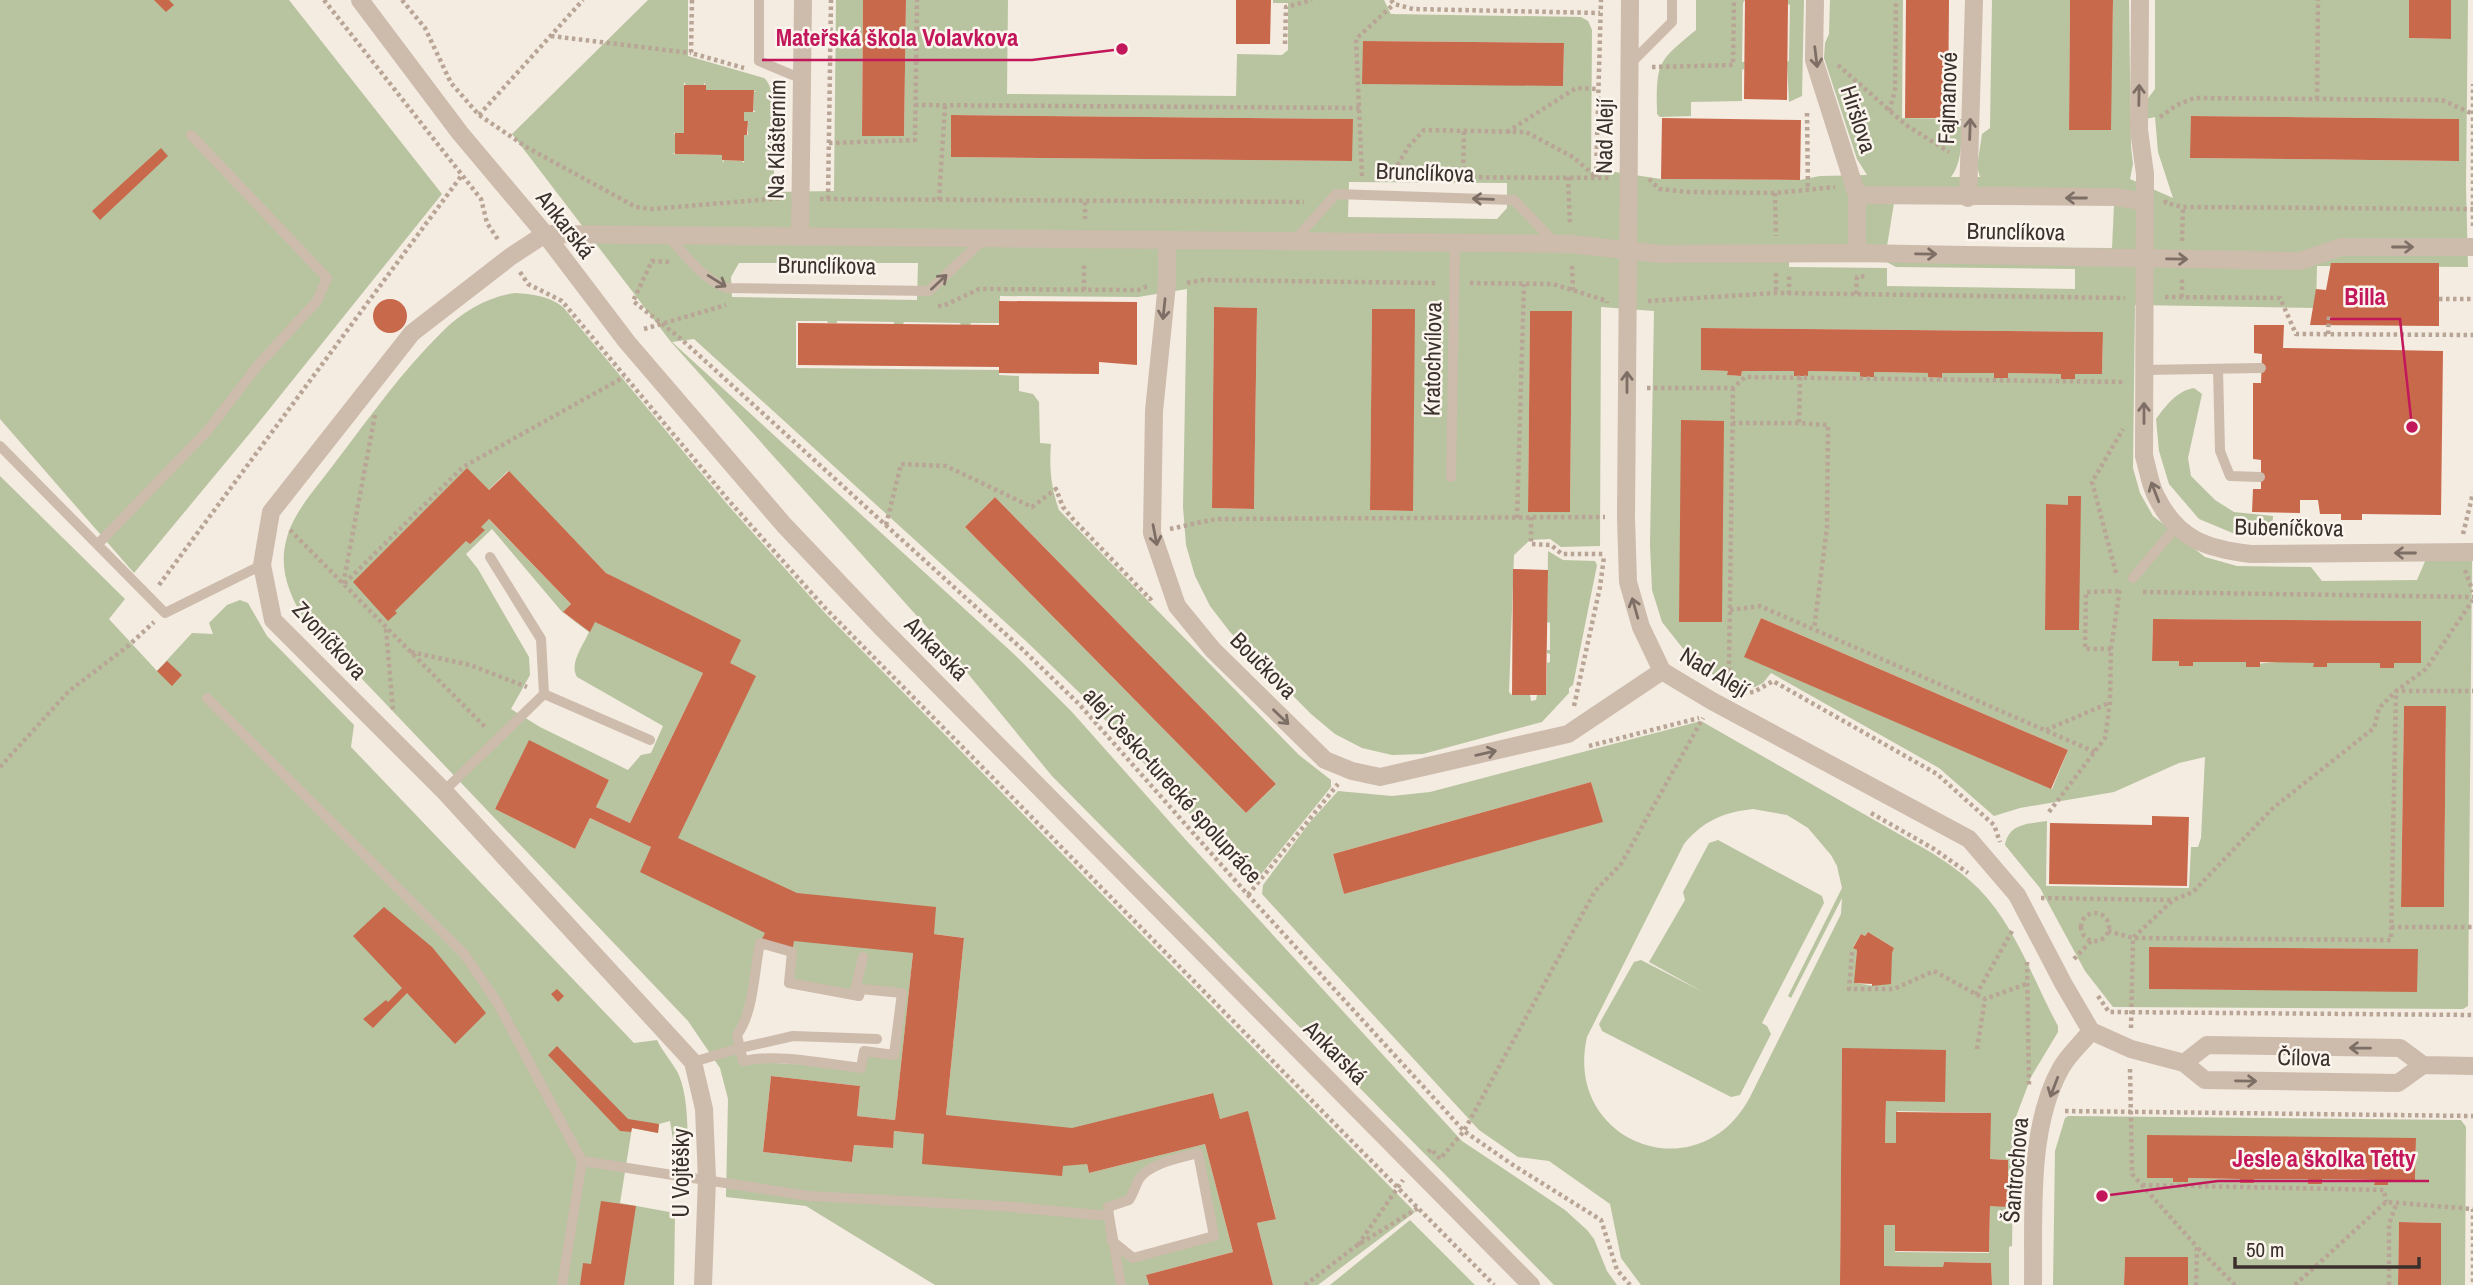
<svg xmlns="http://www.w3.org/2000/svg" width="2473" height="1285" font-family="'Archivo Narrow',sans-serif">
<style>
.green{fill:#b8c4a0;fill-rule:evenodd}
.building{fill:#c8694b}
.lines{fill:none;stroke-linecap:round;stroke-linejoin:round}
.path{stroke:#b9a596;stroke-width:4.5;stroke-dasharray:3.5 3.5;stroke-linecap:butt}
.service{stroke:#cdbbac;stroke-width:10}
.minor{stroke:#cdbbac;stroke-width:18}
.tertiary{stroke:#cdbbac;stroke-width:18}
.oneway{stroke:#7d6f65}
.labels{text-anchor:middle;dominant-baseline:central;stroke-width:5;stroke-linejoin:round;paint-order:stroke}
.street-label{font-size:23px;fill:#3b302b;stroke:#fbf5ee}
.leader{fill:none;stroke:#c2185b;stroke-width:2.5}
.callout-dot{fill:#c2185b;stroke:#fbf5ee;stroke-width:2.5}
.callout-label{font-size:24px;text-anchor:middle;font-weight:bold;fill:#c2185b;stroke:#fbf5ee;stroke-width:5;stroke-linejoin:round;paint-order:stroke}
</style>
<rect width="100%" height="100%" fill="#f4ebe1"/>
<path class="green" d="M0,0h289l153,194 -187,233 -121,146 -134,-154z
M648,0h40v56l76,22c19,16 8,89 10,114l60,-1 2,-191h27l-1,136h42l2,-136h102l-1,94 229,2 1,-42 45,1 6,-5v-47h-15v-3h111l7,14 190,3 7,4 4,9 -1,142h24l46,7 139,1 20,-4 47,-1 -10,-16 -33,-101 1,-15 4,-9 1,-34h73l-1,118 61,1c-2,18 0,43 -12,58h29l-3,-10 5,-33 8,-6 2,-128h78l-1,129 41,1 3,-130h16l2,146 2,18 -3,15 43,19 -15,-46 -3,-35 -9,2v-18l9,-12v-89h254v38l42,1v-39h17l-2,185 2,82 -151,-1 -1,42 -181,-3 -2,163 7,25 13,23 52,41 32,9 74,1 11,14 95,-1 9,-21h46l-4,447 -5,3 -350,-2 -28,-36 -45,-83 -35,-43c4,-22 24,-21 42,-24l-1,65 143,2 2,-41h7l3,-9 4,-81 -26,6 -65,29 -94,16 -26,8 -55,-48 -168,-95 -8,10 -8,4 -23,-1 -12,-6 -32,-25 -26,-33 -10,-32 -2,-45 4,-234 -53,-4 -1,239 -39,1 -11,-8 -20,1 -16,15 -5,137 3,3h18l1,6 5,-1 1,-5h9l1,-32 3,-1v-8l-3,-1v-3h3v-27l-3,-1 1,-71 15,9 32,1 2,4 -24,120 -4,3v5l-27,29 -119,32 -31,1 -30,-7 -27,-14 -24,-20 -81,-82 -20,-26 -15,-30 -9,-31 -3,-38 4,-218 -49,8 -138,-1 -1,27h-28l-1,2h-9l-1,-2 -56,-1 -1,2h-9v-2l-57,-1v2h-9l-1,-2h-31v47l203,2v5l20,1v15l14,3 6,8 1,41 11,1c-2,24 0,43 8,66l240,245 32,25v7l-73,91 -5,2 -6,-3 -162,-179 -58,-56 -333,-303 -22,3 343,313 57,57 113,127 277,302 103,69 22,20 7,9 13,32 10,14h-63l-502,-509 -92,-112 -289,-322 -159,-208zM1363,41l201,2 -1,42 -200,-1zM684,82l2,3h18l1,-3 1,8 50,1 -2,1 -1,18 3,2h-12v9l5,1 -1,1v12h-4v28l-2,-2 -18,-1 -1,3 -1,-8 -50,-1 3,-1v-19l-2,-1h11zM952,115l400,4v42l-401,-4zM2191,116l268,3v42l-268,-3zM1349,182l158,1v25l-10,11 -149,-2zM1894,203l220,2 -2,43 -225,-2zM1789,258l94,2 13,7 179,2v20l-188,-3v-18l-98,-1zM739,263h179l-1,37 -185,-3 -1,-20zM1214,307l43,1 -3,201 -42,-1zM1372,309h42l-2,202 -42,-1zM1530,311h42l-2,201 -42,-1zM1701,328l402,4 -1,42h-27l-1,5h-13v-5l-53,-1v5h-14v-5h-52l-1,5 -13,-1v-4l-54,-1v5l-14,-5 -52,-1 -1,5h-13v-5h-52l-1,5 -13,-1v-4l-27,-1zM2068,496l11,134h-34l1,-125h22zM995,497l281,287 -30,29 -281,-286zM1761,618l307,132 -16,39 -307,-132zM2153,619l268,2v42h-27l-1,5h-13v-5h-53v4h-13v-4c-23,-1 -46,-3 -68,4v-5h-53v4h-13l-1,-5h-27zM2404,706l42,1 -2,199h-43zM2149,947l268,2v42l-268,-2z
M1696,0h49l-2,3 -1,59h3l-1,7 -2,1v31l-51,1v14l-31,1 -3,-3c0,-52 -1,-51 39,-84z
M1788,0h16l-2,96 -13,6 -2,-40 2,-1 1,-56 -2,-1z
M515,293c17,1 34,3 48,14l164,197 97,108 591,600 -97,73h-45l-16,-62 19,-5 -28,-106 -28,7 -8,-26 -134,35 11,45 116,-29 28,108 -87,23 3,10h-214l-129,-79 -80,-9 2,-98 -8,-31 -32,-47 -385,-404c-14,-23 -24,-48 -17,-76 7,-30 33,-56 51,-81 33,-43 65,-89 105,-128 20,-20 45,-35 73,-39zM508,471l98,102 9,5 -25,53 -27,-18 8,-9 -97,-100zM492,529l71,84 26,19c-6,14 -20,31 -12,45l86,49 -12,27 -10,2 -13,15 -88,-43 -29,-18 19,-34 -1,-18 -51,-88 -12,-15zM703,673l-52,174 -61,-29 -15,31 -80,-40 34,-68 80,39 -13,27 34,16zM935,934l29,4 -18,177 -20,-1 -2,20 -30,-3 -2,17 -38,-3 -2,17 -89,-10 8,-76 89,10 -3,30 38,4 18,-167zM761,943l31,9 -3,31 70,13 2,-7 41,4 -8,62 -30,-4 -3,17 -118,-7 -6,-26zM1197,1153l17,83 -81,22 -21,-17 -4,-34 25,-13 18,-24z
M2194,388l8,6 -14,64 3,18 24,24 19,12 39,4 -1,19 -37,-1 -36,-15 -30,-35 -10,-33 -3,-32c10,-13 20,-28 38,-31z
M0,476l125,123 -16,20 48,52 35,-38 21,1 -4,-11 18,-18 13,-5 8,3 19,33 87,89 -3,22 283,296 23,-3c6,12 15,22 21,33 9,20 9,45 10,67l-13,12 -5,-31 -11,3 -1,9 -26,-5 -12,75 55,10 -1,72h-674z
M1701,721l231,132c17,11 33,22 47,36 37,38 54,91 79,137v6l-27,45 -17,45 -2,124 -3,1v38h-17l-1,-22 -47,-1 -1,5 -59,-1v-41h11v27l94,1 1,-47h18v-46l-18,-1v-46l-93,-2 -1,32h-11l1,-42h59l-103,-52 -2,236h-199l-20,-27 -11,-54 -61,-43 -31,-4 -39,-27 -217,-236 1,-9 47,-63 28,-31 54,5 38,-4zM1591,782l11,40 -258,72 -11,-40zM1753,809l34,6 21,13 23,27 6,11 5,22 -54,108 3,2 51,-100 -1,16 -91,183c-51,97 -187,46 -163,-60l97,-193c19,-23 40,-32 69,-35zM1868,932l26,16 -19,38 -20,-3 2,-33 -4,-3 8,-13 4,2z
M1718,840l104,56 2,7 -62,120 5,3 4,8 -31,61 -9,2 -129,-66 -3,-7 35,-62 7,-2 62,32 -54,-30 36,-62 -2,-8 26,-49z
M2068,1116l393,4 5,7 -1,158h-24v-62l-42,-1 -1,63h-210v-28h-63l-1,28h-71l2,-134 10,-33zM2416,1139l-1,42 -27,-1v5l-14,-1 1,-4 -53,-1 -14,5v-5h-54v4h-13l-1,-4 -52,-1v4h-15v-4z
M1410,1220l65,65h-145z"/>
<path class="building" d="M154,0h15l5,5 -8,7z
M863,0h43l-2,136h-42z
M1236,0h35l-1,44h-34z
M1745,0h43l-1,100 -43,-1z
M1906,0h43l-1,118h-43z
M2070,0h43l-2,130h-42z
M2409,0h42v39l-42,-1z
M1363,41l201,2 -1,43 -201,-2z
M684,85h22v5h48l-1,22h-9v9h4l-1,14h-3v26l-22,-1v-5l-47,-1v-21h9z
M951,115l402,4 -1,42 -401,-4z
M2191,116l268,3v42l-269,-3z
M1662,118l139,2 -1,60 -139,-1z
M161,148l7,8 -68,64 -8,-9z
M2331,263h108v63l-129,-1 6,-36 10,1z
M373 316a17 17 0 1 1 34 0a17 17 0 1 1-34 0Z
M999,301l138,1v63l-38,-3v12l-100,-1v-6l-201,-2v-42l201,2z
M1214,307l43,1 -3,201 -42,-1z
M1372,309h43l-2,202 -43,-1z
M1530,311h42l-2,201h-42z
M2254,325h30l-1,23 160,3 -2,164 -79,-1v6h-21v-6h-21l-2,-14h-18v13l-48,-1 1,-23h8v-29l-8,-1v-76h8l1,-29 -8,-1z
M1701,328l402,4 -1,42h-27v5h-14v-5l-53,-1v5h-14v-5h-52v5l-14,-1v-4l-54,-1v5h-14v-5l-52,-1v5h-14v-5h-52l-1,5 -14,-1 1,-4 -27,-1z
M1681,420l43,1 -2,201h-43z
M467,468l22,22 20,-19 97,102 135,67 -11,23 26,13 -78,162 119,55 139,14 -2,27 30,4 -18,177 126,13 141,-35 7,26 28,-8 28,108 -19,4 16,62h-124l-3,-10 87,-23 -28,-108 -116,29 -2,-9 -24,2 -1,10 -140,-12 2,-30 -30,-3 -1,17 -39,-3 -2,17 -89,-10 8,-76 89,10 -3,30 38,4 18,-167 -119,-12 -2,11 -32,-9 5,-10 -125,-61 11,-25 -61,-29 -15,31 -80,-40 34,-69 80,40 -13,27 34,16 73,-150 -108,-51 -5,10 -27,-20 8,-8 -82,-85 -8,8 4,3 -15,14 -4,-3 -71,70 2,2 -9,8 -35,-39z
M2068,496h13l-2,134h-34l1,-126 22,1z
M995,497l281,287 -30,29 -281,-286z
M1513,569l35,1 -2,125h-34z
M1761,618l307,132 -17,39 -307,-132z
M2153,619l268,2v42h-27v5h-14v-5h-53v4h-14l1,-4 -54,-1v5h-14v-5h-53v4h-14v-5h-27z
M167,661l15,14 -10,11 -15,-15z
M2404,706h42l-2,201h-43z
M1591,782l12,40 -259,72 -11,-40z
M2152,816l37,1 -2,69 -138,-2 1,-61 102,2z
M384,907l48,40 54,66 -31,31 -48,-51 -34,35 -10,-9 23,-19 2,2 14,-14 -49,-52z
M1868,932l26,16 -2,5 -1,31 -19,2v-2l-18,-1 3,-33 -4,-2 8,-14 4,2z
M2149,947l269,2 -1,43 -268,-3z
M557,989l7,7 -6,6 -7,-8z
M557,1046l71,73 31,5 -1,9 -26,-5 -1,4 -11,-1 -72,-76z
M1842,1048l104,2 -1,52 -59,-1 -1,42h11v-31l95,1 -1,46 18,1v47l-18,-1 -1,46 -94,-1v-26h-11v41l59,1 1,-5 47,1 1,22h-152z
M2147,1135l269,3 -1,43 -27,-1v5h-14l1,-5 -53,-1v5h-14v-5h-54v4h-14v-4l-52,-1v4h-15v-4h-26z
M601,1201l35,5 -12,79h-44l3,-22 8,1z
M2399,1222l42,1v62h-43z
M2125,1257h63v28h-64z"/>
<g class="lines">
<path class="path" d="M324,0l157,199 6,24 12,18
M402,0l23,28 26,55 28,32 49,33 108,59 16,2 130,-11
M692,0l-1,53 53,15
M1391,0l3,4 19,5 187,4
M551,36l140,17
M1285,44l1,-37 26,-7
M1838,65l68,60 43,27
M1652,67l81,-2 1,-65
M2317,99l1,-99
M915,105l445,3
M1889,111l6,-20 1,-91
M1807,113l1,77
M479,115l104,-115
M2160,117l17,-12 17,-7 248,2 31,14
M1507,132l69,-44 22,1
M829,143l86,-3 2,-140
M1362,176l-6,-137 38,-35
M1390,177l19,-31 15,-16 102,2 47,25 23,20
M1409,177l201,1
M1463,177l1,-46
M1568,177l2,48
M1596,177l5,-177
M1649,179l10,10 29,3 87,1 60,-6
M1775,193l1,43
M820,199l484,3
M828,199l3,-199
M939,200l6,-94
M2165,200l1,3 17,4 290,2
M1085,202v17
M2473,226v-142
M2182,241l1,-34
M669,262l-17,-1 -19,40 47,37 342,311 57,55 169,191 216,236 49,34 88,55 16,50 13,15
M1572,266l1,25
M520,272l8,12 34,17 168,201 96,107 668,676
M1776,273v20
M1187,283l15,-3 235,3
M1470,283l83,1 54,17v2
M1084,290v-28
M1789,294v-18h2
M1856,294l1,-17 10,-1
M2165,297l115,1 16,36 177,1
M2182,297v-20
M2439,299h34
M1648,301l128,-8 349,5
M938,306h5l36,-17 159,1 10,-4
M644,329l82,-24
M2328,334l1,-19
M1800,377l-1,46 29,2 -1,102 -13,102
M1647,388h86l12,-11 380,5
M375,415l-32,170 120,-118 161,-90
M1732,423h67
M1531,517v27l20,1 11,9h43
M1517,518l7,-234
M886,525l15,-61 45,2 86,41 24,-18 7,18 9,11 78,81 2,-2
M1170,529l46,-10 389,-2
M290,530l195,197
M2463,534l10,-41
M2465,570l8,22
M2116,573l-24,-91 31,-53
M159,585l303,-410
M2143,592l330,5
M1730,610l30,-4 335,146
M386,629l7,82
M2111,649h-26l1,-57 35,-1
M411,652l59,13 57,22
M1721,683l8,-14 4,-281
M1743,693l11,-1 19,-11 164,93 57,51 6,17
M1574,706l26,-119 4,-30
M2046,730l63,-27
M1589,746l110,-28
M0,767l69,-76 59,-45 26,-24
M2049,812l56,-74 5,-36 1,-53 9,-61
M1871,813l63,36 34,24
M1248,895l90,-111
M2041,898l131,2
M2081 927a14 14 0 1 1 28 0a14 14 0 1 1-28 0Z
M2391,927h82
M2108,931l25,7 258,2 5,-249h77
M1852,952l-3,37h45l40,-18 51,28 41,-15
M2074,959l18,-19
M2027,962l2,124
M1976,995l36,-64
M2098,996l11,16 364,3
M2131,1028l2,-90 40,-38 20,-8 80,-84 101,-80 5,-20 17,-17 30,-22 47,-69
M1977,1049l8,-50
M2130,1069l2,105 65,73 -1,38
M2065,1111l408,5
M1428,1152l3,-3 9,10 24,-28 131,-240 26,-27 82,-146
M2142,1185l242,5 2,12
M1358,1245l45,-65
M2198,1248l37,37
M1305,1285l51,-39 62,-38
M2295,1285l91,-83 87,7v76
M2389,1285v-61l7,-19"/>
<path class="service" d="M759,0v61l43,18
M1630,64l42,-42v-22
M667,235c17,18 36,45 60,53l202,3 56,-53
M1293,242l43,-48 178,6 42,44
M2218,369l2,82 10,25 30,1
M2144,370l117,-2
M0,446l165,167 97,-48
M1451,477l4,-234
M98,544l110,-114 50,-65 59,-64 10,-23 -136,-143
M2133,578l43,-51
M544,694l106,46
M207,698l258,257 32,47 85,159 227,35 192,10 108,10 12,69
M444,791l100,-97 -3,-55 -51,-82
M760,943l32,9 -3,31 70,13 2,-7 41,4 -8,62 -30,-4 -3,17c-36,-4 -83,-15 -118,-7l-6,-26c17,-23 17,-64 23,-92z
M854,995l9,-38
M693,1062l47,-14 53,-12 84,3
M1198,1153l16,83 -81,22 -21,-17 -4,-34 21,-7c5,-7 6,-14 10,-21 11,-16 41,-21 59,-26z
M562,1285l20,-124"/>
<path class="minor" d="M1630,0l-4,518 2,64 13,45 21,44 50,30 257,138 48,56 46,88 28,48
M1815,0l-1,60 43,135v58
M2140,0l-1,130 6,44 -1,282c4,13 6,30 13,42 21,42 51,51 94,56l222,-2
M1857,195l260,2 27,5
M1968,198l6,-198
M800,237l3,-237
M1167,240v44l-13,127 -2,122 25,73 36,44 112,110 27,11 28,6 188,-43 94,-63
M2091,1031l40,18 53,14 21,17 193,3 25,-18
M2184,1063l23,-18 193,3 23,17 50,1
M703,1285l4,-106 -3,-70 -11,-47 -249,-271 -171,-171 -11,-55 9,-53 141,-179 98,-76 35,-23 1026,10 89,10 197,-1 443,8 41,-14h132
M2033,1285c1,-67 -6,-157 28,-217 7,-13 21,-25 30,-37"/>
<path class="tertiary" d="M360,0l100,133 85,101 82,108 157,183 96,101 651,659"/>
</g>
<defs><path id="oneway-shaft" d="M-6 0H5M1.5-3L5.5 0L1.5 3" fill="none" stroke-width="1.6" stroke-linecap="round" stroke-linejoin="round" transform="scale(1.75)"/></defs>
<g class="oneway">
<use href="#oneway-shaft" transform="translate(1816 57) rotate(83)"/>
<use href="#oneway-shaft" transform="translate(2139 95) rotate(-89)"/>
<use href="#oneway-shaft" transform="translate(1970 129) rotate(-88)"/>
<use href="#oneway-shaft" transform="translate(2076 198) rotate(180)"/>
<use href="#oneway-shaft" transform="translate(1483 199) rotate(-178)"/>
<use href="#oneway-shaft" transform="translate(2403 247)"/>
<use href="#oneway-shaft" transform="translate(1926 254) rotate(1)"/>
<use href="#oneway-shaft" transform="translate(2177 259) rotate(1)"/>
<use href="#oneway-shaft" transform="translate(717 281) rotate(32)"/>
<use href="#oneway-shaft" transform="translate(939 282) rotate(-43)"/>
<use href="#oneway-shaft" transform="translate(1164 309) rotate(96)"/>
<use href="#oneway-shaft" transform="translate(1627 382) rotate(-90)"/>
<use href="#oneway-shaft" transform="translate(2144 413) rotate(-90)"/>
<use href="#oneway-shaft" transform="translate(2155 492) rotate(-111)"/>
<use href="#oneway-shaft" transform="translate(1155 535) rotate(79)"/>
<use href="#oneway-shaft" transform="translate(2405 553) rotate(180)"/>
<use href="#oneway-shaft" transform="translate(1635 608) rotate(-106)"/>
<use href="#oneway-shaft" transform="translate(1281 717) rotate(44)"/>
<use href="#oneway-shaft" transform="translate(1486 753) rotate(-13)"/>
<use href="#oneway-shaft" transform="translate(2360 1048) rotate(-179)"/>
<use href="#oneway-shaft" transform="translate(2246 1081) rotate(1)"/>
<use href="#oneway-shaft" transform="translate(2054 1087) rotate(111)"/>
</g>
<g class="labels">
<g class="street-label">
<text transform="translate(1947 98) rotate(-88)">Fajmanové</text>
<text transform="translate(1859 119) rotate(72)">Hiršlova</text>
<text transform="translate(1604 136) rotate(-89)">Nad Alejí</text>
<text transform="translate(776 139) rotate(-89)">Na Klášterním</text>
<text transform="translate(1425 172) rotate(2)">Brunclíkova</text>
<text transform="translate(566 224) rotate(52)">Ankarská</text>
<text transform="translate(2016 231) rotate(1)">Brunclíkova</text>
<text transform="translate(827 265) rotate(1)">Brunclíkova</text>
<text transform="translate(1432 359) rotate(-89)">Kratochvílova</text>
<text transform="translate(2289 527) rotate(1)">Bubeníčkova</text>
<text transform="translate(330 640) rotate(47)">Zvoníčkova</text>
<text transform="translate(937 648) rotate(45)">Ankarská</text>
<text transform="translate(1264 665) rotate(45)">Boučkova</text>
<text transform="translate(1715 672) rotate(31)">Nad Alejí</text>
<text transform="translate(1173 785) rotate(48)">alej Česko-turecké spolupráce</text>
<text transform="translate(1336 1052) rotate(45)">Ankarská</text>
<text transform="translate(2304 1057) rotate(1)">Čílova</text>
<text transform="translate(2015 1170) rotate(-85)">Šantrochova</text>
<text transform="translate(680 1173) rotate(-90)">U Vojtěšky</text>
</g>
</g>
<path class="leader" d="M1122 49L1032 60H762M2412 427L2400 319H2330M2102 1196L2218 1181H2429"/>
<g class="callout-dot">
<circle cx="1122" cy="49" r="7"/>
<circle cx="2412" cy="427" r="7"/>
<circle cx="2102" cy="1196" r="7"/>
</g>
<g class="callout-label">
<text x="897" y="46">Mateřská škola Volavkova</text>
<text x="2365" y="305">Billa</text>
<text x="2324" y="1167">Jesle a školka Tetty</text>
</g>
<path d="M2235 1257v10h184v-10" fill="none" stroke="#3b302b" stroke-width="3.5"/>
<text x="2246" y="1257" font-size="21" fill="#3b302b" stroke="#fbf5ee" stroke-width="5" paint-order="stroke">50 m</text>
</svg>
